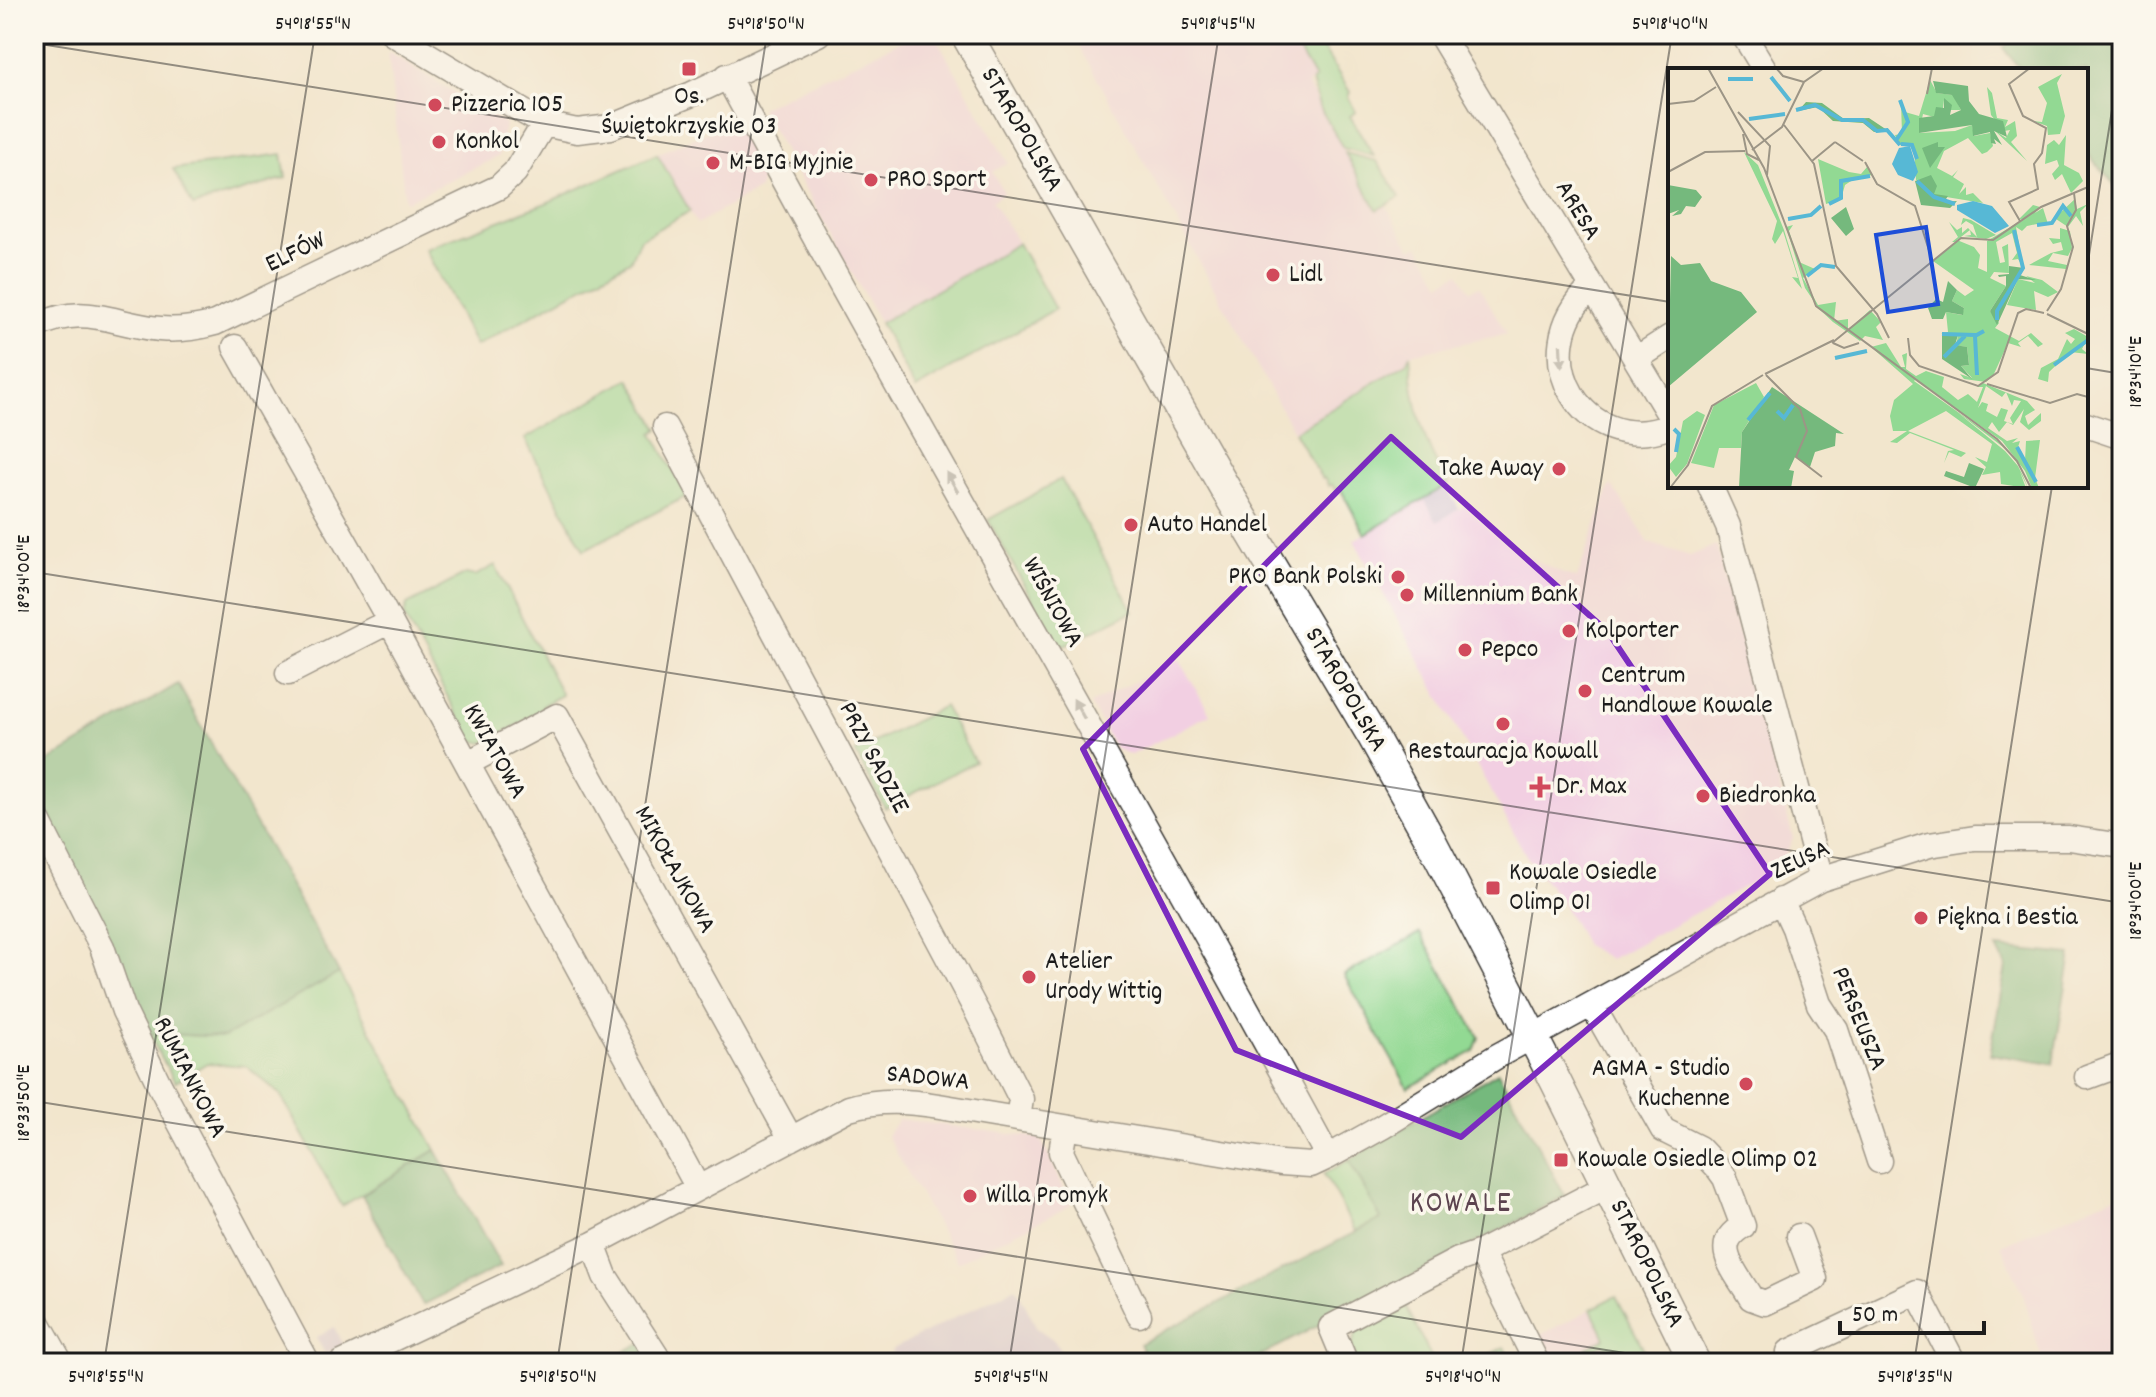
<svg xmlns="http://www.w3.org/2000/svg" width="2156" height="1397" font-family="Dekko,sans-serif">
<style>
.built{fill:#f2cfe2}
.industrial{fill:#cfbdd0}
.green{fill:#92d993;stroke:#577a58;stroke-width:2}
.forest{fill:#75b97d;stroke:#486a4c;stroke-width:2}
.lines{fill:none;stroke-linecap:round;stroke-linejoin:round}
.minor-casing{stroke:#3c3a37;stroke-width:27}
.major-casing{stroke:#3c3a37;stroke-width:33}
.minor{stroke:#fff;stroke-width:24}
.major{stroke:#fff;stroke-width:30}
.oneway{fill:#999}
.marked{fill:none;stroke:#7b2cbf;stroke-width:6;stroke-linejoin:round}
.ticks{fill:none;stroke:#1c1c1c;stroke-width:2;stroke-opacity:0.45}
.poi-dot{fill:#d1495b;stroke:#fbf7ec;stroke-width:3}
.labels{text-anchor:middle;dominant-baseline:central;stroke-width:7;stroke-linejoin:round;paint-order:stroke}
.poi-label{font-size:26px;fill:#1c1c1c;stroke:#fbf7ec;text-anchor:start}
.street-label{font-size:26px;fill:#1c1c1c;stroke:#fbf7ec}
.quarter-label{font-size:30px;letter-spacing:2px;fill:#5c434f;stroke:#fbf7ec}
.inset-river{fill:none;stroke:#57b8d5;stroke-width:4}
.inset-road{fill:none;stroke:#9c9586;stroke-width:2}
.view{fill:#1d4ed8;fill-opacity:0.15;stroke:#1d4ed8;stroke-width:4}
.inset-edge{fill:none;stroke:#1c1c1c;stroke-width:4}
.neatline{fill:none;stroke:#1c1c1c;stroke-width:3}
.ticks-label{font-size:20px;text-anchor:middle;fill:#1c1c1c}
</style>
<rect width="100%" height="100%" fill="#fbf7ec"/>
<filter id="ink" filterUnits="userSpaceOnUse"><feTurbulence type="fractalNoise" baseFrequency=".0125" numOctaves="2"/><feDisplacementMap in="SourceGraphic" scale="16" xChannelSelector="R" yChannelSelector="G"/><feConvolveMatrix kernelMatrix="1 2 1 2 8 2 1 2 1" color-interpolation-filters="sRGB"/></filter>
<filter id="wash" filterUnits="userSpaceOnUse"><feTurbulence type="fractalNoise" baseFrequency=".006" numOctaves="4" result="noise"/><feDisplacementMap in="SourceGraphic" scale="32" xChannelSelector="R" yChannelSelector="G"/><feGaussianBlur stdDeviation="1.8" result="paint"/><feColorMatrix in="noise" values="0 0 0 0 0 0 0 0 0 0 0 0 0 0 0 0 0 1.4 0 .05"/><feComposite in="paint" operator="in"/></filter>
<g filter="url(#wash)">
<rect width="100%" height="100%" fill="#f2e6cd"/>
<path class="built" d="M916,34h18l74,129 -16,9 12,20 -12,9 26,42 -138,80 -120,-215z
M1289,34l26,45 -8,5 70,125 9,-4 25,44 8,-4 22,38 18,-10 11,18 9,-5 28,48 -97,20 -4,9 -112,69 -221,-397z
M388,52l117,72 -6,32 -94,46z
M735,120l28,53 -4,16 -62,35 -40,-70z
M1611,484l38,59 41,13 26,-11 77,293 -13,29 -170,92 -25,-14 -23,-43 -34,-43 -174,-319 70,-41 13,22 28,-15 30,29 21,15 47,24 14,4z
M1179,659l31,55 -79,41 -15,-6 -26,-45z
M898,1119l142,19 32,67 -114,57 -71,-126z
M2122,1193v170h-79l-21,-72 -21,-46z
M1616,1296l35,67h-103l-13,-25z"/>
<path class="industrial" d="M1446,486l13,23 -22,13 -13,-23z
M1016,1287l21,41 18,13 12,22h-169l-7,-13z
M334,1327l9,18 -18,9 -9,-17z"/>
<path class="green" d="M1289,34h25l36,58 -2,5 8,15 -6,4 24,40 -31,-8 -24,-42 -7,-25 3,-2z
M1345,153l32,8 23,36 -23,13z
M282,154l4,24 -93,28 -20,-37z
M657,154l33,57 -50,28 -10,22 -154,85 -51,-97 121,-46z
M1018,243l37,66 -140,80 -35,-66z
M1410,354c3,47 12,91 39,130l-84,50 -25,-46 -5,2 -3,-6 -3,2 -5,-8 -2,1 -28,-47 112,-69z
M630,379l29,50 -6,4 34,63 -103,54 -59,-111z
M1061,479l72,132 -74,37 -71,-128z
M495,565l67,130 -19,10 -4,9 -56,29 -12,-3 -67,-124 3,-11 59,-31 9,2z
M944,706l31,56 -90,46 -30,-56z
M1420,933l59,104 -5,14 -66,37 -64,-113z
M339,973l97,177 -94,56 -62,-112 -34,-28 -39,-3 -32,19 -27,-49 76,4z
M1349,1160l33,59 -27,12 -31,-57z
M1616,1296l35,67h-32l-6,-11 -4,1 -5,-9 -16,7 -2,-3 19,-10 -14,-29z
M1406,1306l28,57h-79l-5,-12 7,-20z
M1504,1347l8,16h-39z"/>
<path class="forest" d="M2019,34h103v159l-36,-41v-82h-65l-18,-22z
M178,684l161,289 -115,64 -76,-4 -39,-91 -75,-157v-15z
M1997,948l74,7 -18,109 -63,-10 16,-88z
M1498,1072l67,124 -318,167h-98l-10,-19 242,-125 -32,-59z
M436,1150l65,116 -78,39 -61,-110z
M641,1343l5,10 -19,10h-26z"/>
</g>
<g filter="url(#ink)">
<g class="lines">
<g class="minor-casing">
<path id="minor" d="M393,34l151,90 33,7 34,-4 81,-33 126,-60
M1440,34l230,382
M1743,34l22,36
M727,76c195,363 405,718 601,1081
M1591,288c-71,66 -6,172 79,138
M34,327c52,-25 76,-3 126,2 20,2 37,-1 55,-6l284,-136 16,-15 29,-48
M235,347l147,260 316,581
M1636,359l34,-22
M2086,425l36,12
M665,427l312,585 44,87 -3,20
M1710,486l18,40 93,353
M288,673l102,-52
M468,763l89,-47 234,423
M34,813l68,134 22,64 36,75 148,277
M1781,900l13,28 25,76 17,26 43,131
M1592,1005l71,125 36,18 18,19 8,11 18,48c-35,19 -6,47 8,72l14,5 50,-24 -16,-43
M2087,1077l35,-13
M1065,1128l-4,24 78,163
M593,1244l12,32 56,87
M1481,1252l56,111
M34,1315l27,48
M342,1363l251,-119 256,-136c31,-9 58,-7 90,-2l342,57 30,2 17,-8 54,-30 117,-72 322,-176 108,-34 46,-7h94l53,8
M1346,1363l-15,-36 127,-67 23,-8 127,-66
M1794,1363l-5,-11 128,-60 37,71"/>
</g>
<g class="major-casing">
<path id="major" d="M966,34l260,456 146,245 58,104 125,241 140,283"/>
</g>
<use href="#minor" class="minor"/>
<use href="#major" class="major"/>
</g>
<defs><path id="oneway-solid" d="M-6-.8H1V-3.2L6.5 0L1 3.2V.8H-6Z" transform="scale(2)"/></defs>
<g class="oneway">
<use href="#oneway-solid" transform="translate(1561 356) rotate(87)"/>
<use href="#oneway-solid" transform="translate(952 482) rotate(-120)"/>
<use href="#oneway-solid" transform="translate(1079 709) rotate(-119)"/>
</g>
</g>
<path d="M0 0H2156V1397H0ZM1391,437l217,195 162,242 -309,263 -225,-87 -153,-301z" fill="#f2e6cd" fill-opacity=".55" fill-rule="evenodd"/>
<path class="marked" d="M1391,437l217,195 162,242 -309,263 -225,-87 -153,-301z"/>
<path class="ticks" d="M34,43l1636,259M2086,274l36,-227M2086,368l36,6M34,572l2088,331M34,1101l1654,262M104,1363l211,-1329M557,1363l210,-1329M1009,1363l210,-1329M1461,1363l211,-1329M1914,1363l138,-877"/>
<g class="poi-dot">
<rect x="681" y="61" width="16" height="16" rx="4"/>
<circle cx="435" cy="105" r="8"/>
<circle cx="439" cy="142" r="8"/>
<circle cx="713" cy="163" r="8"/>
<circle cx="871" cy="180" r="8"/>
<circle cx="1273" cy="275" r="8"/>
<circle cx="1559" cy="469" r="8"/>
<circle cx="1131" cy="525" r="8"/>
<circle cx="1398" cy="577" r="8"/>
<circle cx="1407" cy="595" r="8"/>
<circle cx="1569" cy="631" r="8"/>
<circle cx="1465" cy="650" r="8"/>
<circle cx="1585" cy="691" r="8"/>
<circle cx="1503" cy="724" r="8"/>
<path d="M1536 775h8v8h8v8h-8v8h-8v-8h-8v-8h8z"/>
<circle cx="1703" cy="796" r="8"/>
<rect x="1485" y="880" width="16" height="16" rx="4"/>
<circle cx="1921" cy="918" r="8"/>
<circle cx="1029" cy="977" r="8"/>
<circle cx="1746" cy="1084" r="8"/>
<rect x="1553" y="1152" width="16" height="16" rx="4"/>
<circle cx="970" cy="1196" r="8"/>
</g>
<g class="labels">
<g class="poi-label">
<text x="689" y="97" text-anchor="middle">Os.<tspan x="689" dy="30">Świętokrzyskie 03</tspan></text>
<text x="451" y="105">Pizzeria 105</text>
<text x="455" y="142">Konkol</text>
<text x="729" y="163">M-BIG Myjnie</text>
<text x="887" y="180">PRO Sport</text>
<text x="1289" y="275">Lidl</text>
<text x="1543" y="469" text-anchor="end">Take Away</text>
<text x="1147" y="525">Auto Handel</text>
<text x="1382" y="577" text-anchor="end">PKO Bank Polski</text>
<text x="1423" y="595">Millennium Bank</text>
<text x="1585" y="631">Kolporter</text>
<text x="1481" y="650">Pepco</text>
<text x="1601" y="676">Centrum<tspan x="1601" dy="30">Handlowe Kowale</tspan></text>
<text x="1503" y="752" text-anchor="middle">Restauracja Kowall</text>
<text x="1556" y="787">Dr. Max</text>
<text x="1719" y="796">Biedronka</text>
<text x="1509" y="873">Kowale Osiedle<tspan x="1509" dy="30">Olimp 01</tspan></text>
<text x="1937" y="918">Piękna i Bestia</text>
<text x="1045" y="962">Atelier<tspan x="1045" dy="30">Urody Wittig</tspan></text>
<text x="1730" y="1069" text-anchor="end">AGMA - Studio<tspan x="1730" dy="30">Kuchenne</tspan></text>
<text x="1577" y="1160">Kowale Osiedle Olimp 02</text>
<text x="986" y="1196">Willa Promyk</text>
</g>
<g class="street-label">
<text transform="translate(1021 130) rotate(60)">STAROPOLSKA</text>
<text transform="translate(1577 211) rotate(59)">ARESA</text>
<text transform="translate(296 253) rotate(-26)">ELFÓW</text>
<text transform="translate(1052 603) rotate(61)">WIŚNIOWA</text>
<text transform="translate(1345 690) rotate(60)">STAROPOLSKA</text>
<text transform="translate(494 752) rotate(61)">KWIATOWA</text>
<text transform="translate(873 758) rotate(62)">PRZY SADZIE</text>
<text transform="translate(1801 861) rotate(-25)">ZEUSA</text>
<text transform="translate(674 870) rotate(61)">MIKOŁAJKOWA</text>
<text transform="translate(1858 1019) rotate(68)">PERSEUSZA</text>
<text transform="translate(189 1078) rotate(63)">RUMIANKOWA</text>
<text transform="translate(928 1079) rotate(6)">SADOWA</text>
<text transform="translate(1646 1264) rotate(64)">STAROPOLSKA</text>
</g>
<g class="quarter-label">
<text x="1461" y="1205">KOWALE</text>
</g>
</g>
<g transform="translate(1668 68)">
<rect width="420" height="420" fill="#f2e6cd"/>
<path d="M394,6l-5,9 8,33 -5,18 -12,1 -1,-9 -14,-5 9,1 5,-19 -9,-16zM262,12l7,13 16,2 8,15h-10l-7,-10 -1,8 -9,9 -11,-3 -4,19 36,-2 17,-6 2,11 16,-3 3,13 -6,6 -5,2 -14,-16 -24,13 -7,17 15,8 6,-6 -5,7 11,7 -5,10 7,-7v8l7,-2 10,10 -49,-8 -4,-16 -14,1 -2,-34 -15,-1 -4,-10 7,-1 -1,-31 4,9 14,4zM319,19l5,6 5,25 11,2 -3,7 10,-6 2,15 -6,6 16,19 -33,-31 12,8 4,-8 -6,1 -13,-16zM398,67l-2,30 15,8 4,8 -12,12 -9,-19 -7,6 -3,-6 7,-8 -2,-6 -12,4 2,-19 7,-5 5,5zM76,84l14,13 26,65 18,59 -10,-12 6,1 -15,-47 -8,13 -3,-5 5,-18zM150,91l31,13 12,2 6,-7 6,8 -16,2 -12,8 -4,14 -15,5zM407,131l2,10 11,-5 -8,8 3,14 -7,-10 -8,11 -12,-8 -4,4 -6,2 -9,-1 -10,2 -5,5 -6,-4 7,40 -5,-8 -6,1 5,-7 -5,-20 -16,9 4,21 5,-1 -3,-15 6,-3 1,29 -15,-1 -4,6 16,8 -16,25 9,12 -4,5 24,13 12,-8 12,11 -5,3 -10,-11 -10,7 3,4 -13,-4 -15,33 -7,6 -22,-3 -4,-5 12,4 -11,-12 8,-1 -2,-18 -11,-1 2,-11 -17,-1 7,-2 -2,-20 16,3 2,-7 -12,-7 5,-11 8,6 9,-6 -41,-29 23,-19h-4l6,-5 -9,-15 8,8 5,-3v6l6,-5 9,9 -4,-12 -7,-4 -5,4 2,-7 8,2 25,15 -10,4 -22,-3 7,-1 -1,-5 -13,10 17,7 6,8 -2,13 9,4v-31l37,-22h-5l14,-14 7,2 -5,6 8,-5 5,16zM125,157l-4,6 10,31 16,7 -12,9 15,27 18,-3 -2,19 14,-2v11l22,-20 11,12 -5,5 7,13 -18,-4 -5,5 -27,-19 -14,-13 -14,-21 -19,-61zM392,160l10,3 2,17 -4,8 -15,-3 -5,8 19,4v3l-2,6 1,-5 -37,-4 22,-12 12,-3 -2,-8 -8,2 -4,-6 11,1zM358,208l16,4 16,12 -10,5 -14,-6 2,19 -29,-5 11,-26 17,4zM406,261l14,8 -6,12 6,5 -18,-2 -21,20 -1,10 -10,-3 3,-11 17,-9 9,-20 4,5 4,-5 -10,-6zM218,275l15,24h4l-3,-12 5,-2 -1,16 10,7 10,-5 18,6 -2,10 16,13 10,-6 9,8 6,-15h-6l6,-4 44,18 8,9 -10,6 3,9 13,-12v8l-12,9 -9,-8 4,-13 -11,16 -6,-3 -8,10 -7,-10 -4,6 19,13 11,-3 -6,5 8,-2 -3,9 8,11 1,-20 14,-1 -5,38 4,10h-7l-7,-17 -23,-30 -87,-61 -1,1 75,53 13,10 9,10 8,11 6,11 5,12 -10,-21 -13,-17 -51,-39 49,40 13,15 5,10 5,12 -8,-16 6,16 -25,-4 -1,-12 -18,3 4,-8 -11,-10 12,5 5,-18 -46,-33 -38,20 58,22 -5,4 -12,-5 -5,11 4,-12 6,-1 -44,-17 -13,10 -7,-1 17,-11h-14l-3,-15 4,-16 19,-16 -42,-37zM318,318l16,11 4,-5 6,14 2,-6 7,1 -11,17 3,6 -9,-3 4,-11 -7,-2 -4,9 -11,-6 2,-7 -6,-2 -4,6zM88,315l8,14 -22,35 -1,16h-22l-5,20 -23,-5 23,-58zM29,343l8,4 -18,49 -11,13 -8,-11 8,-9 7,-36z" fill="#92d993" fill-rule="evenodd"/>
<path d="M265,13l35,5 1,15 10,13 24,7 4,16 -13,-6 8,14 -8,-6 2,5 -5,-1 -1,-11 -17,4 -1,-11 -53,8v-15l15,-2 2,-9 8,1v-10l8,7 -2,10 11,-5 -9,-15 -16,-2zM138,34l16,1 22,16 25,-1 18,12 -13,2 -11,-9 -30,-2 -15,-14 -20,4zM270,74v5h7l-15,21 -8,-20zM263,107l6,11 -3,8 14,2 -4,6 13,-1 -7,7 -29,-3 -6,-24zM0,117l28,5 6,7 -7,10 -9,-1 -5,8 -9,2 7,-6 -11,4zM178,139l8,22 -8,7 -15,-18zM3,188l10,9 19,-2 11,18 30,11 16,20 -89,75zM341,198l15,2 -4,7 16,5 -18,-1 -21,46 -7,-14 16,-25v-10l-7,1 -1,-2 11,-1zM280,213l9,9 -5,11 12,7 -1,7 -17,-3 -3,7h-11l-4,-11 8,-9 7,3zM274,267h16l-3,10 12,2 2,18 -8,1 11,13 -30,-20zM104,319l72,47 -8,-1 -1,13 -20,6 -5,15 -15,-10 -6,13 5,1 -3,17h-52l3,-56zM301,395l15,6 -9,19 -31,-12 2,-5 18,6z" fill="#75b97d"/>
<path d="M242,78l8,26 -5,9 -15,-6 -6,-11 7,-16zM305,133l19,5 17,20 -14,7 -38,-23v-5z" fill="#57b8d5"/>
<path class="inset-river" d="M103,9l19,24M60,11h25M128,42l19,-5 27,15h21l14,11 10,-1 13,15M81,51l36,-5M229,71l11,-17 -8,-22M233,76l11,1 5,14M249,113l17,16 21,7M161,136l12,-6v-17l29,-5M120,151l23,-4 10,-9M369,157l15,-2 11,-17 8,10M139,208l14,-11 14,2M329,252v-9l26,-43 -9,-38M274,266l34,1M276,289l21,-21M167,290l32,-7M386,297l34,-25M309,307l-2,-39 9,-5M109,343l7,7 9,-13M80,352l22,-27M6,361l5,5 -3,18M349,379l19,35"/>
<path class="inset-road" d="M40,0l56,100 52,138 181,133 20,22 14,27M108,0l7,8 21,6M259,26l5,-26M0,36l26,-3 22,-14M70,44l32,34 -3,29M116,57l30,39 22,102 41,48 12,24M75,66l4,20 12,6M167,74l28,19M84,82l30,-23 22,-45 20,-14M144,93l23,-19M197,94l12,22 38,22 17,54M0,104l37,-20 40,-1M352,153l-11,-19 29,-13 -4,-25 8,-11 4,-25 -23,-12 -14,-32 21,-16M379,243l14,-22 12,-42 -6,-21 9,-16 -2,-17M379,246l41,20M240,270l2,17 9,11 59,20 20,-14 20,-59 8,-4 18,4M164,275l129,-105 32,2 48,-33 47,-20M165,275l11,5 15,-5M97,306l69,-34M98,307l34,34 7,22 -11,26 26,20M319,316l63,19 27,-9 11,3M2,420l18,-23 24,-59 51,-31"/>
<path class="view" d="M258,159l12,77 -50,8 -12,-77z"/>
<rect width="420" height="420" class="inset-edge"/>
</g>
<rect width="2156" height="1397" fill="none" stroke="#fbf7ec" stroke-width="88"/>
<path d="M1840 1321v12h144v-12" fill="none" stroke="#1c1c1c" stroke-width="4"/>
<text x="1852" y="1321" font-size="24" fill="#1c1c1c" stroke="#fbf7ec" stroke-width="6" paint-order="stroke">50 m</text>
<rect x="44" y="44" width="2068" height="1309" class="neatline"/>
<g class="ticks-label">
<text x="313" y="29">54°18'55"N</text>
<text x="766" y="29">54°18'50"N</text>
<text x="1218" y="29">54°18'45"N</text>
<text x="1670" y="29">54°18'40"N</text>
<text transform="translate(2134 372) rotate(-90)" y="7">18°34'10"E</text>
<text transform="translate(22 574) rotate(-90)" y="7">18°34'00"E</text>
<text transform="translate(2134 901) rotate(-90)" y="7">18°34'00"E</text>
<text transform="translate(22 1103) rotate(-90)" y="7">18°33'50"E</text>
<text x="106" y="1382">54°18'55"N</text>
<text x="558" y="1382">54°18'50"N</text>
<text x="1011" y="1382">54°18'45"N</text>
<text x="1463" y="1382">54°18'40"N</text>
<text x="1915" y="1382">54°18'35"N</text>
</g>
</svg>
